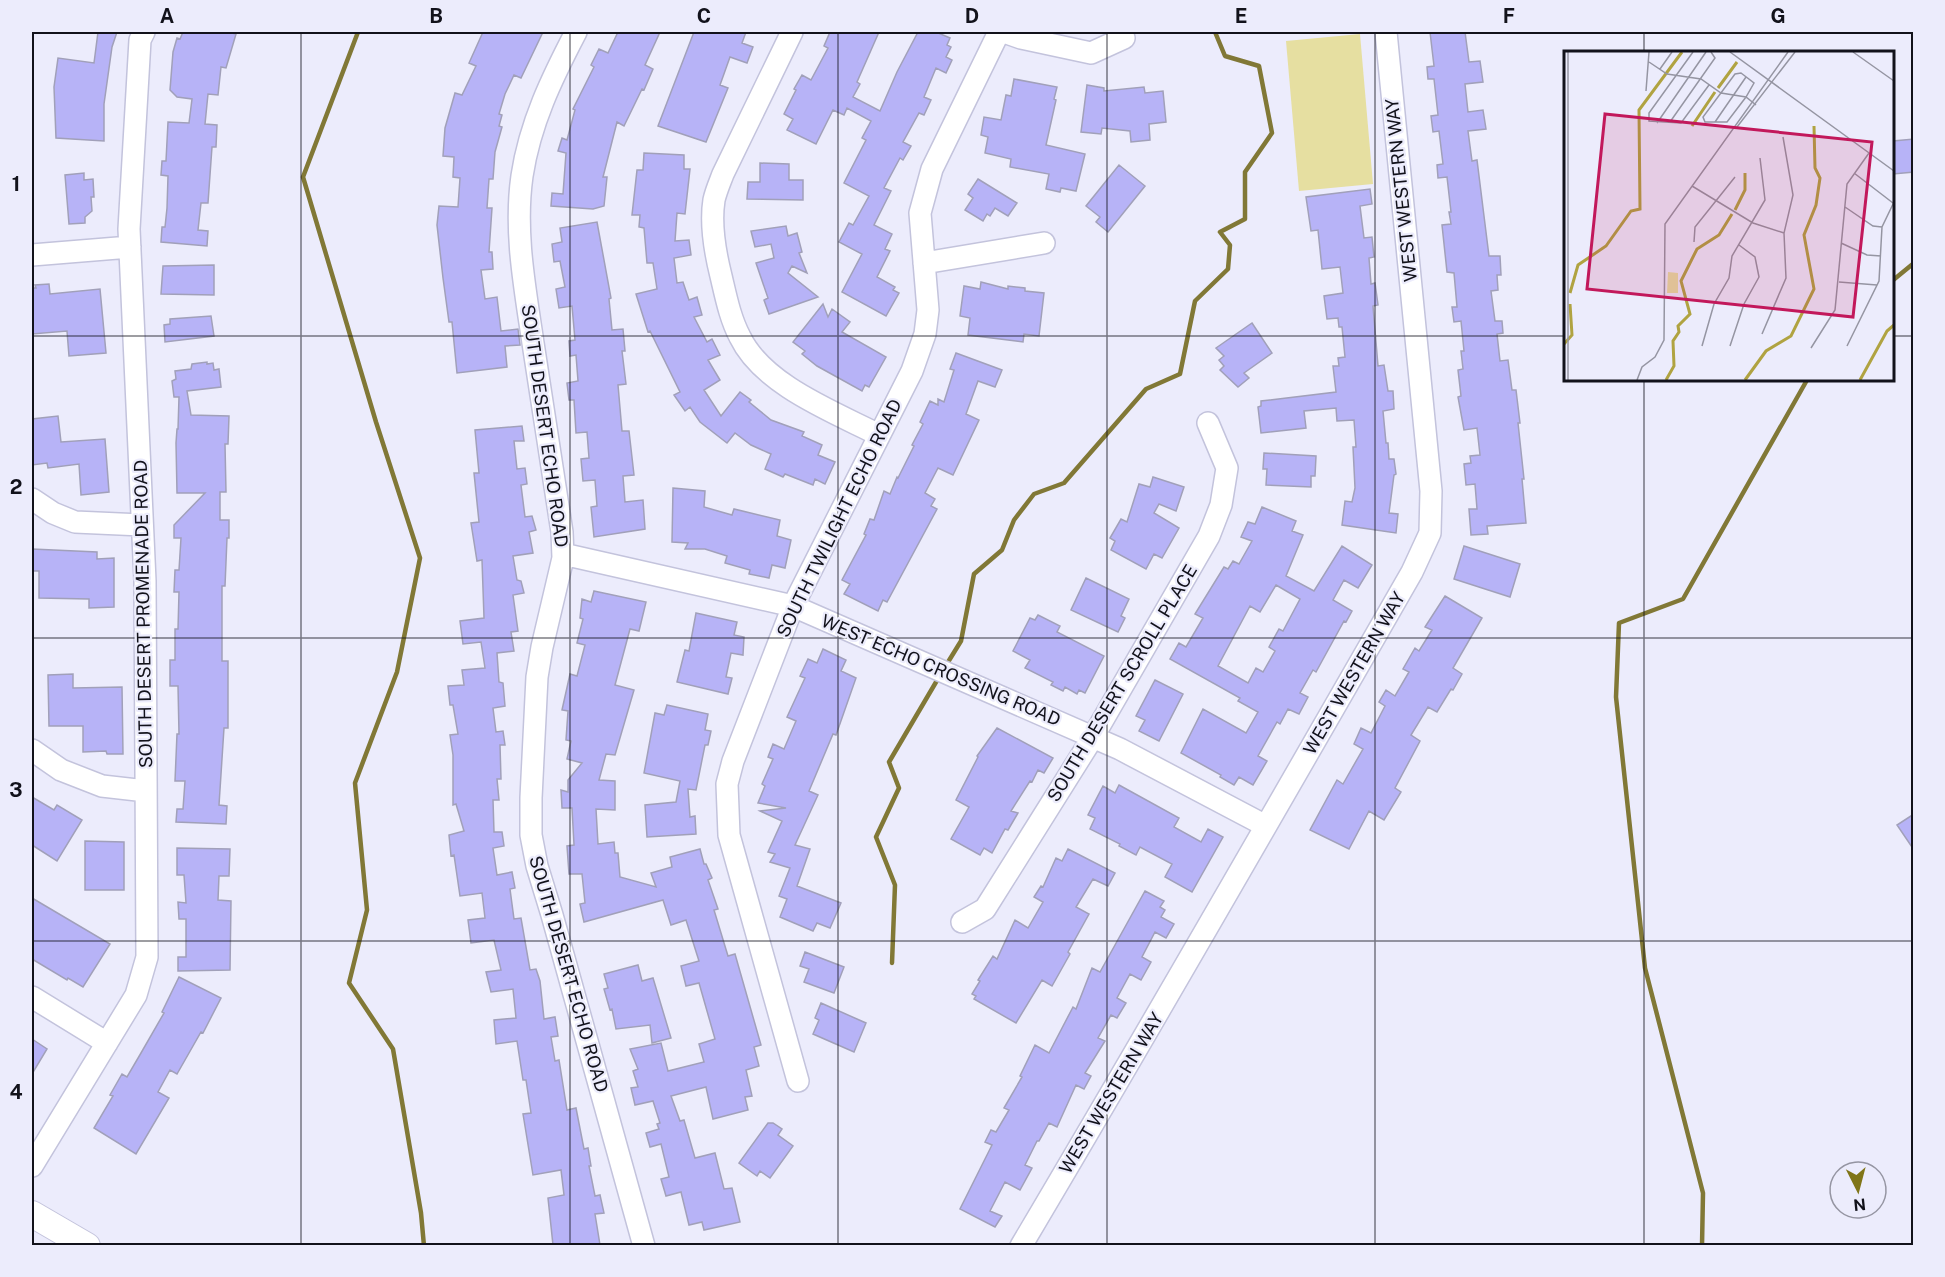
<svg xmlns="http://www.w3.org/2000/svg" width="1945" height="1277" font-family="'Public Sans',sans-serif">
<style>
.green{fill:#e6dfa1}
.lines{fill:none;stroke-linecap:round;stroke-linejoin:round}
.stream{stroke:#817836;stroke-width:4.5}
.building{fill:#b7b3f7;stroke:#a1a0b9;stroke-width:1.5;fill-rule:evenodd}
.minor-casing{stroke:#c3c3dc;stroke-width:24}
.major-casing{stroke:#c3c3dc;stroke-width:28}
.minor{stroke:#fff;stroke-width:21}
.major{stroke:#fff;stroke-width:26}
.grid{fill:none;stroke:#12121b;stroke-width:1.5;stroke-opacity:0.55}
.labels{text-anchor:middle;dominant-baseline:central;stroke-width:4.5;stroke-linejoin:round;paint-order:stroke}
.street-label{font-size:18px;fill:#12121b;stroke:#ececfc}
.inset-river{fill:none;stroke:#b0a341;stroke-width:3}
.inset-road{fill:none;stroke:#9595a2;stroke-width:1.5}
.view{fill:#c2185b;fill-opacity:0.15;stroke:#c2185b;stroke-width:3}
.inset-edge{fill:none;stroke:#12121b;stroke-width:3}
.neatline{fill:none;stroke:#12121b;stroke-width:2}
.grid-label{font-size:20px;text-anchor:middle;font-weight:bold;fill:#12121b}
</style>
<rect width="100%" height="100%" fill="#ececfc"/>
<path class="green" d="M1360,34l13,150 -74,7 -13,-150z"/>
<g class="lines">
<path class="stream" d="M358,32l-55,145 73,245 44,136 -23,114 -42,111 12,127 -18,73 44,66 28,164 3,33
M1892,281l22,-18
M945,667l16,-26 13,-67 28,-24 12,-30 20,-26 30,-11 82,-94 34,-15 15,-73 33,-32 2,-24 -10,-13 25,-13v-47l27,-39 -13,-67 -34,-10 -10,-24
M892,963l3,-78 -19,-48 23,-49 -10,-26 50,-85
M1702,1246l1,-53 -58,-225 -29,-271 3,-74 64,-24 124,-219"/>
</g>
<path class="building" d="M98,32h19l-5,15 -8,57v37l-48,-3 -2,-51 4,-29 36,5z
M183,32h44l9,2 -10,34 -5,-1 -3,28 -10,-1 -3,30 12,1 -1,22h-4l-4,56h-7l-3,27 10,1 -1,15 -46,-4 1,-15h3l2,-19 1,-32 -7,-1 1,-14h4l2,-39 21,1 3,-24 -15,-2 -7,-7 3,-38 4,-14 3,1z
M483,32h60l-22,46 -7,-3 -9,19 -6,20 3,1 -3,11 3,1 -7,25 -2,27h-4l-2,29h5l-3,44h3l1,17 -12,1 4,29 12,-2 4,34 17,-2 2,16 -15,1 2,21 -50,6 -5,-51h-3l-6,-44 -6,-53 2,-19 19,1 2,-29 -7,-1 1,-20 -11,-1 2,-28 10,-35 7,2 14,-29 -7,-3z
M618,32h42l-15,33 8,4 -9,21 -2,-1 -18,37 -7,-4 -14,55h4l-3,29 -11,3 -42,-3 1,-13 11,1 3,-41 -8,-2 4,-13 5,2 8,-30 -2,-1 21,-42 -3,-2 8,-16 9,4z
M694,32h52l-4,11 11,4 -6,16 -17,-6 -10,28 8,3 -22,54 -48,-16z
M830,32h49l-22,50 3,2 -7,13 27,14 17,-39 21,-40h18l14,6 -3,7 4,2 -5,10 6,3 -6,13 -10,-5 -12,29 7,3 -7,15 -5,-2 -16,29 8,4 -8,14 -3,-2 -16,30 7,3 -17,34 18,9 -7,15 5,2 -13,26 18,10 -2,3 6,3 -13,23 -44,-24 20,-38 -23,-12 10,-19 4,2 16,-29 -25,-13 22,-43 -4,-2 9,-17 -24,-13 -3,7 -11,-5 -17,34 -29,-14 6,-11 -9,-5 12,-24 -2,-1 8,-14 9,5 17,-32 -4,-2z
M1430,32h35l4,30 11,-1 3,21 -18,2 3,28 15,-2 3,19 -18,2 4,30 5,-1 12,96h11l1,19h-4l1,15 -7,1 4,30h7l1,12 -6,1 3,27 8,-1 4,30h4l4,33h-2l6,56h-2l4,44 -39,3 1,8 -17,1 -2,-26h8l-2,-25 -9,1 -2,-21 7,-1 -1,-7 10,-1 -3,-27 -13,2 -6,-33 3,-1 -3,-26 5,-1 -2,-18h3l-3,-30 -7,1 -2,-15h5l-3,-34 -7,-1 -5,-47 9,-1 -2,-12h2l-4,-35 -9,1 -1,-13 6,-1 -4,-33 -6,1 -2,-16 7,-1 -4,-36h-6l-1,-12 7,-1z
M1014,79l43,8 -3,12 2,1 -10,45 39,9 -9,37 -15,-3 -1,4 -14,-3 3,-15 -39,-7 1,-8 -26,-6 3,-16 -7,-2 3,-18 17,3 5,-25 5,1z
M1087,85l17,3v3l40,-4 1,6 18,-2 3,31 -17,2 1,16 -19,2 -1,-11 -28,-3 -1,6 -20,-2z
M1914,139v33l-21,2v-33z
M644,153l40,2v14h6l-5,45 -8,-1 -2,28 14,-1 2,15 -17,3 3,25 6,-1 6,18 8,-3 5,18 -8,2 13,25 5,-3 8,16 -12,5 12,20 -16,10 17,26 19,-24 11,8 -2,2 22,18 33,12 -2,4 20,9 -4,10 17,7 -10,22 -10,-5 -2,6 -28,-11 -2,3 -18,-8 6,-15 -20,-9 -16,-12 -8,10 -27,-21 -10,-15 -5,4 -11,-16 6,-3 -30,-61 -2,1 -12,-38 21,-5 -4,-26h-6l-3,-35 -5,-1 1,-12h-8l5,-45h6z
M760,163l29,1v16h14v20l-56,-1 1,-17h12z
M1119,165l26,21 -37,46 -12,-10 4,-5 -14,-11z
M84,173v7l9,-1 1,18h-3l1,14 -7,6v6l-16,1 -4,-49z
M978,179l39,24 -9,13 -13,-8 -5,8 -3,-2 -4,7 -18,-11 8,-12 -5,-4z
M1370,189l2,15 -12,2 4,32 8,-1 2,20 -5,1 2,26 4,-1 3,22 -5,1 5,60 6,-1 4,26h5l1,18 -11,2 3,32h2l1,16h5l2,15 -2,1 -5,38 9,1 -2,19 -54,-8 3,-24 7,1 3,-14 -2,-41h3l-2,-27 -17,1 -1,-13 -32,3 2,17 -45,5 -3,-26 3,-1v-5l75,-9 -3,-26h6l-1,-8 7,-1 -3,-30h-3l-1,-9 -11,1 -3,-23 19,-3 -3,-26 -18,2 -4,-39 -7,1 -5,-34z
M597,222l14,76 -2,1 3,31 11,-1 2,22h-3l4,33 -8,1 4,46h7l5,44 -11,1 2,26 18,-2 2,29 -51,8 -3,-30 6,-1 -2,-26 -12,1 -2,-22 8,-1 -2,-26 -11,1 -2,-33h-5l-2,-17 11,-2 -2,-26 -6,1 -1,-15 6,-1 -3,-34 -13,2 -3,-19 9,-2 -5,-26 -6,1 -2,-18 10,-2 -2,-14z
M786,226l2,10 9,-3 5,19 -3,1 8,20 -15,-7 -4,7 30,24 -49,17 -5,-14 4,-2 -12,-35 18,-5 -3,-14 -16,3 -4,-16z
M214,265v30l-53,-1 2,-28z
M981,282l27,7v-3l17,2v3l19,2 -5,43 -15,-2 -1,8 -55,-7 2,-17 -10,-2 4,-30 16,3z
M49,284l1,10 50,-5 6,64 -37,3 -2,-25 -35,3v-46h4l-1,-3z
M823,304l5,13 4,-8 18,13 -8,10 44,25 -17,30 -4,-2 -3,6 -45,-25 -15,-12 3,-3 -12,-9z
M211,316l3,20 -49,6 -1,-17 6,-1v-5z
M1252,323l20,30 -28,20 5,5 -11,9 -18,-17 4,-4 -5,-6 5,-4 -8,-8z
M956,353l46,17 -7,17 -17,-6 -12,33 13,6 -26,55 -15,-7 -13,25 10,6 -4,7 6,3 -50,93 -4,-2 -5,11 -34,-17 6,-10 -8,-4 24,-45 -2,-1 6,-15 4,1 10,-29 6,3 7,-17 1,1 16,-32 -2,-1 11,-21 -3,-2 10,-21 8,4v-6l6,3 10,-32 -4,-1z
M207,362v2l6,-1 1,7 5,-1 2,18 -34,4 4,24 38,1 -1,28h-3l1,48h-6v28h9v18h-2l-2,48h-3v75h6v67h-4l-5,77 8,1 -1,18 -50,-2 1,-13h6l2,-28h-10l2,-47h2l-1,-48h-8v-26h5v-31h3l1,-37h-5l1,-22h4l2,-32h-7v-13l31,-32h-28l-1,-50 1,-14h1l1,-32h-5l-2,-16 4,-2 -1,-8 16,-2 1,-5z
M58,416l3,26 44,-3 4,53 -28,3 -2,-31 -31,4 -1,-5 -15,2v-46z
M522,426l2,15h-10l3,28 8,-1 2,16 -6,1 4,32 7,-1 4,14 -7,2 4,21 -20,3 4,24 4,1 3,12 -11,2 5,36 -7,1 3,19 -17,2 2,29 4,1 2,23 -12,2 3,24 7,-1 2,14h-5l1,34h-4l2,21h-6l1,32h8l2,14 -11,2 4,27 15,-3 3,16 -5,1 4,30 7,-1 9,52 6,-1 4,12 4,38 11,-2 3,19 -7,1 4,24 4,-1 8,50 9,-2 8,41 4,-1 3,18h-2l6,30 5,-1 4,18 -9,1 5,31h-47l-5,-47 16,-3 -3,-25 -28,5 -10,-61 8,-1 -5,-33h-3l-6,-39 -21,3 -2,-24 22,-2 -3,-29 -22,3 -5,-20 15,-2 -7,-30 -23,3 -3,-23 17,-2 -3,-25 -22,3 -6,-41 -3,1 -2,-21 15,-4 -8,-27 -3,1v-50l-3,-20 8,-1 -5,-29h-3l-2,-19 16,-1 -2,-15 23,-2 -4,-26 -18,2 -3,-23 24,-3 -2,-58 -5,1 -6,-38 8,-1 -5,-49h5l-4,-43z
M1264,453l52,3 -1,20h-4v11l-45,-2 1,-16h-4z
M1153,477l31,10 -8,24 -17,-7 -5,9 25,15 -17,30 -8,-4 -8,15 -35,-19 4,-9 -5,-3 11,-19 6,3 12,-38 11,3z
M673,488l32,3 -1,16 28,8 2,-6 46,11 -3,16 14,4 -6,28 -13,-3 -3,13 -20,-4 1,-4 -25,-7 2,-7 -22,-7h-20l3,-6 -16,-1z
M1262,507l34,14 -4,10 11,4 -17,41 28,15 28,-45 30,19 -14,23 -14,-8 -11,20 19,11 -6,11 -2,-1 -28,51 -3,-2 -13,23 8,4 -9,17 -11,-5 -8,15 -3,-2 -19,34 9,5 -14,24 -14,-8 -5,8 -14,-8 1,-2 -40,-22 22,-44 43,24 12,-21 -20,-11 2,-3 -70,-39 9,-16 7,4 17,-29 -8,-4 29,-47 4,2 5,-8 6,3 13,-23 -11,-4 7,-15 7,2zM1276,585l24,14 -17,32 -4,-2 -10,18 6,4 -12,21 -7,-4 -8,15 -30,-17 32,-60 10,6z
M1464,546l56,18 -10,33 -56,-18z
M32,549l65,3v7l17,-1v49l-25,1v-9l-50,-1v-27h-7z
M1086,578l43,21 -8,17 4,2 -7,14 -47,-22z
M594,591l52,11 -7,29 -9,-2 -15,56 19,5 -19,65 -9,-1 -7,26 16,1v29l-19,-1 2,35 16,-2 1,11h3l2,24 36,10 -5,-14 21,-6 -2,-10 30,-8 4,15h2l6,14 -4,2 10,29 -4,1 14,46 7,-2 26,91 -7,2 5,19 -13,4 6,26 -7,1 3,13 -35,9 -7,-32 -35,9 9,25 4,-1 11,38 20,-5 9,36 8,-1 8,34 -36,8 -2,-8 -13,3 -8,-33 -15,4 -5,-17 8,-2 -8,-33 -11,3 -4,-14 13,-4 -2,-5 3,-1 -7,-22 -18,4 -4,-17 7,-1 -5,-16 5,-2 -8,-20 31,-6 7,28 36,-9 -5,-18 16,-5 -16,-56 -13,3 -5,-20 18,-5 -13,-41 -15,5 -8,-25 -79,22 -4,-18 5,-1 -3,-29h-13l-2,-28 7,-1 -2,-37h-10l-1,-18 7,2v-12l14,-17 -15,-4 4,-18 -5,-1 2,-29 -6,-1 8,-36 7,2 8,-31 -8,-2 6,-24 -3,-1 2,-19 9,3z
M1445,596l37,22 -29,50 9,6 -9,16 -2,-1 -14,23 -9,-5 -17,28 9,6 -25,47 6,4 -17,28 -15,-9 -20,38 -39,-19 27,-50 6,4 20,-35 -9,-5 7,-16 10,5 14,-27 -6,-4 7,-12 9,6 14,-24 -6,-3 12,-21 4,3 13,-21 -7,-3z
M696,613l41,9 -3,13 10,2 -1,18 -12,-2 -5,24 6,1 -4,16 -51,-12 8,-32 4,1z
M1038,615l22,11 -3,6 47,24 -19,37 -6,-3 -2,4 -12,-7 -2,4 -12,-6 2,-3 -28,-14 5,-8 -17,-9 17,-33 5,2z
M823,649l23,11 -5,11 15,7 -20,57 -3,-1 -24,57 9,4 -23,50 15,4 -13,37 44,17 -11,25 -13,-5 -4,8 -33,-14 7,-18 -8,-3 11,-28 -20,-6 5,-8 -7,-2 14,-31 -22,-10 26,-3 -28,-5 7,-17 -3,-2 11,-25 -5,-2 5,-13 11,5 12,-28 -9,-4 18,-39 -5,-2 8,-17 9,4z
M73,674v14l49,-1 1,67h-16l-1,-3 -23,1v-26h-34l-1,-51z
M1155,680l28,14 -24,47 -20,-10 6,-11 -9,-4z
M667,705l41,9 -3,16 6,1 -3,14h-3l-9,45 -8,-1 2,28 5,-1 1,18 -49,3 -2,-32 31,-3 4,-21 -36,-8 11,-60 9,2z
M997,728l56,30 -9,15 -6,-3 -6,12 -2,-1 -19,30 7,2 -10,17 -3,-1 -13,24 -8,-5 -4,7 -29,-16 18,-32 -13,-7 22,-43 -1,-1z
M1119,785l60,33 -5,9 27,15 7,-13 15,8 -31,55 -27,-15 7,-13 -32,-17 -4,8 -17,-9 1,-2 -30,-15 5,-11 -7,-3 15,-29 12,7z
M32,797l22,13 3,-5 25,15 -25,41 -25,-16z
M1914,814v36l-17,-25z
M85,841l39,1v48h-39z
M177,848l53,1 -1,27h-10l-1,24 13,1 -1,69 -52,1v-14h8v-38h-7l-1,-17 8,1 -2,-28h-7z
M1068,849l47,24 -7,13 -15,-7 -17,28 13,7 -21,38 2,2 -18,32 -10,-6 -26,43 -42,-24 2,-3 -4,-2 8,-13 -2,-1 15,-24 4,3 18,-39 13,8 15,-26 -9,-5 7,-11 2,1 13,-29 6,3z
M1145,891l19,10 -4,6 5,3 -4,7 13,7 -8,14 -11,-6 -13,25 9,5 -10,18 -11,-6 -13,24 9,5 -9,15 -6,-3 -13,23 7,3 -20,32 6,3 -7,13 -8,-4 -19,42 -8,-4 -10,18h-2l-12,24 7,3 -12,22 -15,-8 -15,29 12,5 -7,11 -35,-18 32,-64 -7,-3 6,-12 5,2 13,-22 -5,-2 18,-31 -2,-1 15,-31 14,8 24,-46 3,2 16,-41 8,4z
M32,898l78,46 -27,43 -15,-9 -1,2 -35,-21z
M805,952l39,15 -10,26 -30,-11 5,-13 -9,-3z
M638,965l4,16 11,-3 18,60 -19,5 -2,-18 -34,4 -4,-20 -2,1 -6,-21 4,-1 -4,-14z
M179,977l42,21 -18,35 -2,-1 -24,42 -7,-4 -12,22 11,6 -33,56 -42,-26 19,-32 -3,-1 12,-21 5,3 14,-24 23,-40 -2,-1z
M821,1003l45,20 -12,29 -41,-18 6,-14 -4,-2z
M32,1039l15,10 -15,25z
M768,1123h5l9,6 -4,6 15,11 -23,32 -10,-7 -3,5 -18,-13z"/>
<g class="lines">
<g class="minor-casing">
<path id="minor" d="M576,32c-24,46 -46,91 -54,144 -8,56 3,112 11,167 10,63 19,126 29,189l1,26 -21,89 -5,30 -6,121v37l6,31 15,49 92,331
M792,32l-69,142c-3,8 -7,17 -9,26 -4,25 1,52 7,76 5,21 9,42 19,61 23,48 94,75 139,98
M1004,32l17,6 70,15 33,-15
M32,255l98,-8
M924,263l120,-20
M32,499l21,14 22,9 67,3
M563,554l230,52 327,143 146,77
M32,750l29,20 41,16 44,5
M962,922l23,-13 108,-172 116,-201 12,-31 6,-37 -19,-45
M32,997l75,46
M798,1081l-69,-246 -2,-51 6,-23 60,-155 119,-235 13,-37 3,-24 -8,-97 12,-44 67,-137
M32,1166l104,-171 11,-38 -2,-376 -16,-352 11,-189 4,-8
M1021,1246c133,-224 262,-449 391,-674l18,-39 1,-42 -45,-459"/>
</g>
<g class="major-casing">
<path id="major" d="M32,1214l55,32"/>
</g>
<use href="#minor" class="minor"/>
<use href="#major" class="major"/>
</g>
<path class="grid" d="M301,32v1214M570,32v1214M838,32v1214M1107,32v1214M1375,32v1214M1644,32v20M32,336h1534M1892,336h22M1644,380v866M32,638h1882M32,941h1882"/>
<g class="labels">
<g class="street-label">
<text transform="translate(1401 190) rotate(-96)">WEST WESTERN WAY</text>
<text transform="translate(545 426) rotate(82)">SOUTH DESERT ECHO ROAD</text>
<text transform="translate(839 518) rotate(-64)">SOUTH TWILIGHT ECHO ROAD</text>
<text transform="translate(143 614) rotate(-91)">SOUTH DESERT PROMENADE ROAD</text>
<text transform="translate(941 670) rotate(23)">WEST ECHO CROSSING ROAD</text>
<text transform="translate(1354 673) rotate(-60)">WEST WESTERN WAY</text>
<text transform="translate(1122 683) rotate(-59)">SOUTH DESERT SCROLL PLACE</text>
<text transform="translate(569 974) rotate(74)">SOUTH DESERT ECHO ROAD</text>
<text transform="translate(1111 1093) rotate(-59)">WEST WESTERN WAY</text>
</g>
</g>
<g transform="translate(1564 51)">
<rect width="330" height="330" fill="#ececfc"/>
<path d="M104,221l10,1v20h-11z" fill="#e6dfa1"/>
<path class="inset-river" d="M154,37l19,-26M128,75l23,-34M171,159l10,-20v-17M6,242l8,-28 28,-19 25,-35 9,-2 -1,-99 43,-58M0,293l8,-9 -2,-31M102,329l8,-14 -1,-25 6,-9 -1,-6 12,-12 -9,-33 16,-32 22,-14 13,-21M181,329l21,-29 25,-15 23,-47 -10,-54 12,-30 4,-27 -5,-10 -1,-42M296,329l27,-49 7,-6"/>
<path class="inset-road" d="M129,1l-44,61v8l32,2 28,-38M166,1l164,119M289,1l41,29M85,11l18,12 34,5 20,14 25,4 10,8M96,18l12,-17M177,22l13,10 -8,14 -19,25h-22l-2,-5 32,-43zM82,40l3,-39M106,71l45,-64 -4,-6M151,71l31,-45M93,72l49,-71M173,76l58,-75M290,122l39,30M128,135l61,37 31,10M281,156l28,19 9,1M130,191l1,-15 40,-50M277,192l26,12 14,1M275,231l38,3M198,283l24,-56 -2,-45 9,-38 -10,-58M138,295l12,-42 15,-26 3,-22 33,-56 -5,-42M166,295l14,-42 15,-27 -4,-20 -16,-12M283,295l32,-65 3,-54 12,-25M247,297l24,-38 12,-126 22,-31M4,329v-328M73,329l5,-13 13,-10 9,-17 1,-116 123,-172"/>
<path class="view" d="M41,63l267,28 -19,175 -266,-28z"/>
<rect width="330" height="330" class="inset-edge"/>
</g>
<rect width="1945" height="1277" fill="none" stroke="#ececfc" stroke-width="66"/>
<g transform="translate(1858 1190) rotate(174)"><circle r="28" fill="#ececfc" stroke="#9595a2" stroke-width="1.5"/>
<path d="M0-4.5L10 22L0 15L-10 22Z" fill="#807518"/>
<text y="-9" font-size="16" font-weight="bold" text-anchor="middle" fill="#12121b">N</text>
</g>
<rect x="33" y="33" width="1879" height="1211" class="neatline"/>
<g class="grid-label">
<text x="167" y="23">A</text>
<text x="436" y="23">B</text>
<text x="704" y="23">C</text>
<text x="972" y="23">D</text>
<text x="1241" y="23">E</text>
<text x="1509" y="23">F</text>
<text x="1778" y="23">G</text>
<text x="16" y="191">1</text>
<text x="16" y="494">2</text>
<text x="16" y="797">3</text>
<text x="16" y="1099">4</text>
</g>
</svg>
